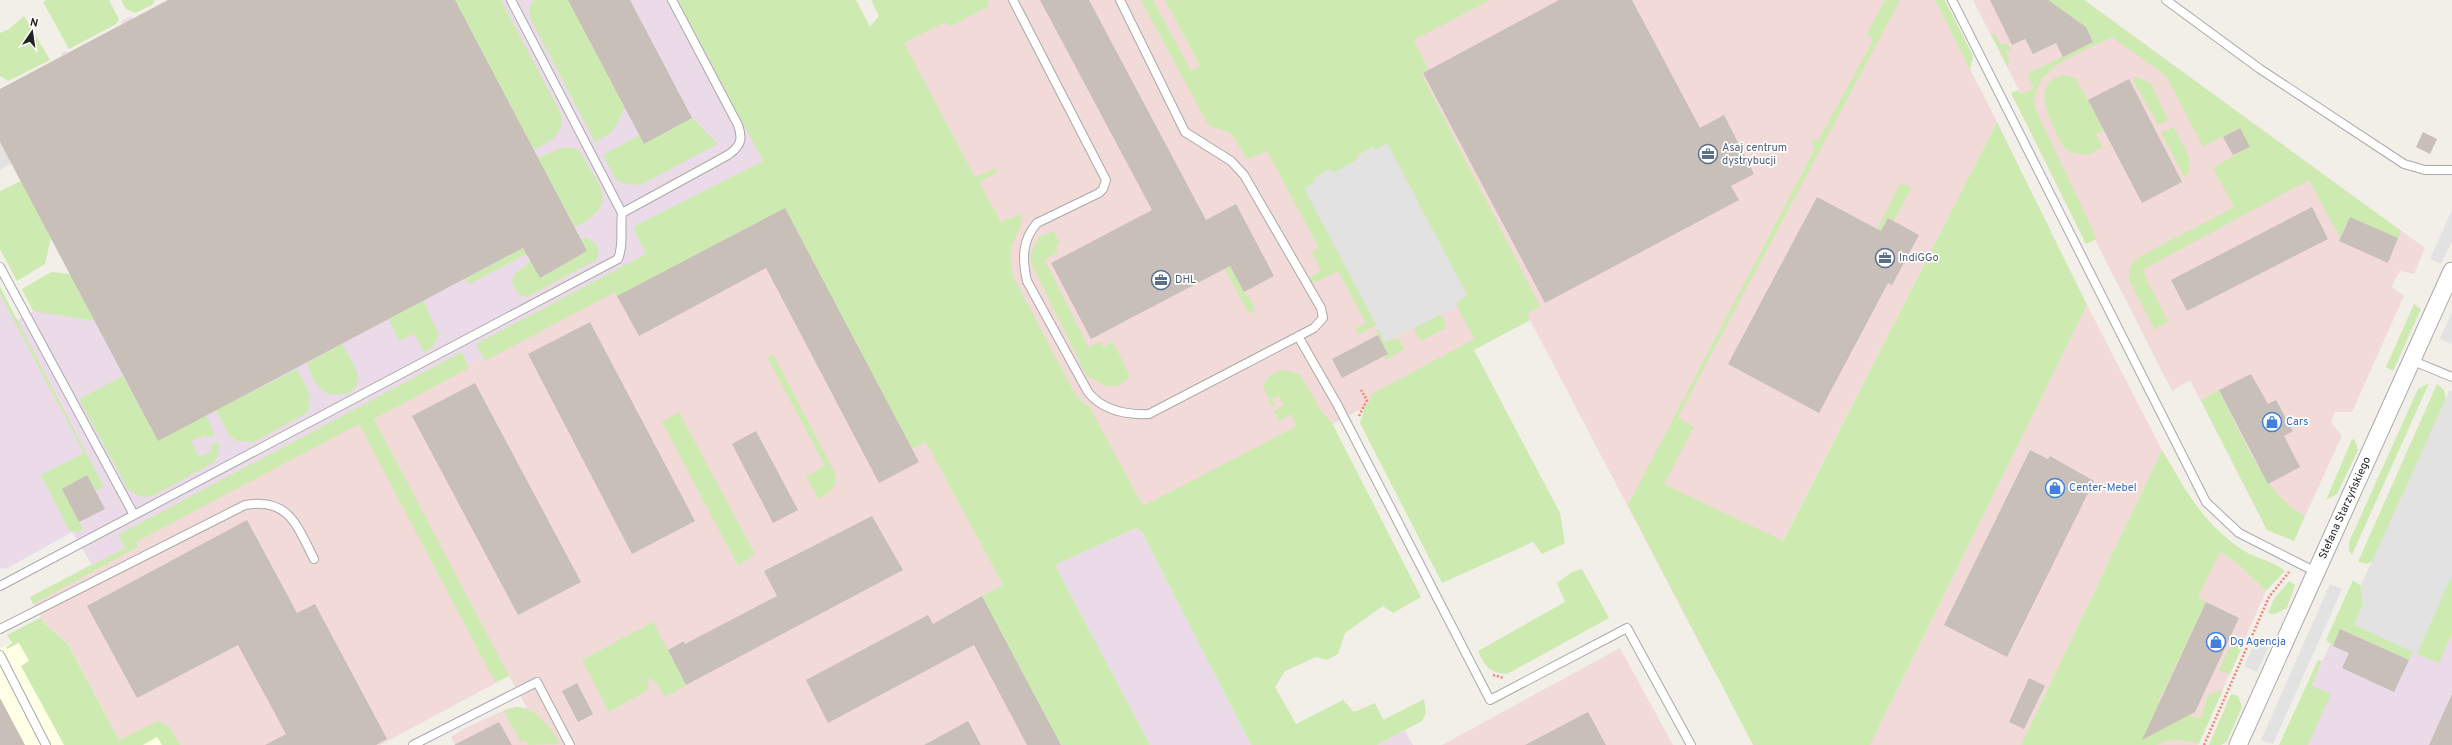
<svg xmlns="http://www.w3.org/2000/svg" width="2452" height="745" font-family="Overpass,sans-serif">
<style>
.commercial{fill:#f2dad9}
.industrial{fill:#ebdbe8}
.education{fill:#ffffe5}
.grass{fill:#cdebb0}
.parking{fill:#e2e2e2}
.building{fill:#c7bfb8}
.lines{fill:none;stroke-linecap:round;stroke-linejoin:round}
.service-casing{stroke:#a9a9a9;stroke-width:10}
.minor-casing{stroke:#a9a9a9;stroke-width:19}
.path{stroke:#fa8072;stroke-width:2.5;stroke-dasharray:2 2;stroke-linecap:butt}
.service{stroke:#fff;stroke-width:8}
.minor{stroke:#fff;stroke-width:17}
.labels{text-anchor:middle;dominant-baseline:central;stroke-width:3.5;stroke-linejoin:round;paint-order:stroke}
.service-label{font-size:11px;fill:#4e5e75;stroke:#fff;text-anchor:start}
.shop-label{font-size:11px;fill:#366cbe;stroke:#fff;text-anchor:start}
.street-label{font-size:11px;fill:#222;stroke:#fff}
</style>
<rect width="100%" height="100%" fill="#f2efe9"/>
<path class="commercial" d="M893,0h272l35,66 270,-66h465l62,122 -282,551 -185,-353 -394,208 -266,-501z
M1973,0h111l341,248 -11,26 -14,-3 -5,8 -3,8 12,9 -52,116h-17l-4,10 11,14 -37,80 -15,23 -23,-9 -77,-150 -18,11z
M794,193l209,392 -21,12 79,148h-606l-4,-8 14,-9 42,-19 9,-2 11,1 -18,-32 -129,69h-204l-56,-3 -52,-98 -24,-21 -14,-26z
M2087,305l75,145 -141,295h-151z
M2220,550l19,15 27,26 -68,154h-68z
M1620,648l53,97h-231z"/>
<path class="industrial" d="M168,0h524l102,193 -702,372 -20,-33 -66,37 -6,-1v-274l15,27 62,-33 -65,-125 13,-87 37,-20 -1,-3 5,-2 1,2 55,-29 -1,-3 10,-5 2,3z
M1136,528l6,4 109,213h-101l-95,-180z
M2452,575v170h-166l55,-126z
M1405,730l8,15h-36z"/>
<path class="education" d="M42,617l2,6 24,21 51,96 38,-15 19,20h-176v-96l11,-6 -2,-5 31,-17z"/>
<path class="grass" d="M46,0h63l10,19 -3,5 -47,25 -26,-47z
M121,0h34l-3,5 -17,8 -9,-4z
M455,0h46l61,116c1,20 -13,25 -28,34z
M533,0h35l57,108 -13,24 -17,10 -65,-124v-12z
M678,0h178l14,27 9,-11 -8,-16h117l1,6 -36,19 -5,1 -3,-4 -41,21 71,134 21,-9 1,4 -18,10 22,40 20,-8c4,12 -8,24 -10,36 -1,10 0,18 3,28l60,114 8,10 7,4 54,100 154,-80 -6,-12 -12,7 -5,-10 10,-6 -5,-9 -7,3 3,7 -3,1 -9,-21c8,-16 21,-20 37,-11l22,37 10,11 89,174 -28,16 -10,-7 -38,27 -7,21 -11,6 -11,-3 -31,14 -10,16 21,37 47,-24 11,12 21,-9 8,17 41,-21 2,14 -4,8 -45,24h-126l-109,-213 -6,-4 -81,37 95,180h-89l-79,-149 21,-11 -77,-143 -14,7 -127,-241 -168,88 -2,-4 -130,69 -9,-17 170,-90 -13,-27 130,-66z
M1141,0h12l38,71 9,-5 -35,-66h325l-76,40 14,29 -7,4 119,233 -13,8 3,6 -56,30 86,163 5,30 -23,11 -9,-12 -91,41 -82,-160 5,-17 7,-7 -2,-4 104,-56 -18,-35 11,-9 -80,-152 -52,29 -6,-2 -14,7 -1,6 62,142 -18,10 -3,-6 11,-6 -28,-52 -22,11 -6,-1 -1,-3 12,-7 -9,-19 7,-4 -52,-97 -20,8 -16,-26 -21,-7 -4,-5z
M1885,0h15l-222,417 16,10 -30,57 119,57 214,-419 90,183 -217,440h-117l-125,-240 187,-357 -3,-3v-5l6,1 55,-101 -6,-6z
M1935,0h10l28,56 -3,14z
M2048,0h36l317,231 -3,7 -48,-21 -10,21 -31,-58 -165,89 1,7 23,45 -13,9 -26,-50c-1,-9 1,-15 8,-22l97,-51 -21,-39 36,-21 -10,-19 -36,19 -37,-71 -54,-39c-29,15 -83,31 -77,71l62,131 -11,5 -75,-151 7,-3 3,4 13,-6 -7,-14 66,-32 -7,-15z
M24,16l26,44 -42,21 -8,-5v-43l9,-4z
M1991,34l5,1 5,10 6,-2 4,6 -5,3 4,10 -3,4z
M2064,75l12,3 28,53 -8,3 7,13 -15,8c-7,-1 -13,-1 -19,-4 -8,-5 -11,-15 -15,-23 -8,-19 -21,-46 10,-53z
M2136,77l15,6 17,37 -10,5 -26,-47z
M692,118l26,26 -78,41 -19,-2 -5,-4 -13,-24 37,-20 4,9z
M2173,127c8,15 25,35 12,51l-24,-45z
M567,147l10,2 4,4c19,36 40,51 -6,74l-37,-69 21,-9z
M21,181l30,57 -6,26 -28,17 -17,-32v-58z
M1900,184l12,3 -18,34 -6,-3 -7,13 -4,-2z
M1054,231l5,12 -3,4 2,5 -13,8 43,87 13,-5 2,5 10,-5 16,32 -1,5 -11,7h-10l-21,-11 -53,-108 -3,-11 8,-19z
M586,238c12,4 15,11 10,22l-69,37c-9,-1 -14,-8 -15,-17l4,-7 15,-12 9,17 47,-27 -6,-12z
M523,248l4,6 -58,30 -4,-5z
M1230,266l16,30 3,-1 7,18 -9,-2 -22,-42z
M51,272l19,2 25,47 -62,-10 -11,-22z
M0,287l104,200 -9,4 -8,-16 -25,14 21,40 -5,3 -9,-2 -28,-55 43,-22 -84,-159z
M423,301l16,33 -6,13 -9,5 -10,-18 -15,7 -10,-22z
M2414,304l7,5 -28,62 -7,-4z
M1439,315l5,3 2,10 -25,13 -6,-10v-4z
M1379,330l6,12 14,-4 5,11 -18,11 -2,-4 4,-2 -12,-23z
M342,344c5,10 17,25 16,37 -2,15 -26,17 -36,9 -8,-6 -11,-18 -15,-27z
M462,352l7,16 -95,51 135,257 -14,6 -136,-258 -221,117 -2,2 2,4 -105,57 -3,-7 95,-49 -7,-13z
M773,354l63,121 -2,13 -14,11 -3,-2 -11,-21 19,-10 -58,-109z
M297,369l13,25 -1,15 -4,5 -51,28 -17,-1 -8,-6 -13,-25z
M123,376l35,65 48,-26 9,20 -9,3 -2,-3 -13,6 8,16 13,-6 -2,-5 9,-4 -1,14 -5,7 -61,33 -11,1 -13,-8 -49,-90z
M2429,383l-77,172 -3,-4v-9l69,-153z
M2437,384l7,6 2,9 -72,161 -7,4 -9,-2z
M2219,390c20,39 46,107 86,126l-11,25 -27,-11 -66,-130z
M679,412l76,142 -16,11 -2,-1 -75,-142z
M2352,439l3,1 3,10 -21,44 -11,6z
M2162,450c25,42 40,73 82,101 13,8 30,10 41,20l-19,20 -27,-26 -19,-14 -22,47 8,4 -48,101 2,3 -13,22 9,4 33,-17 11,4 8,-24 15,-5 -24,53c-14,-3 -29,-5 -42,2h-136z
M2452,567v67l-13,29 -26,-11 -4,8 -68,-31 -8,17 -7,-6 27,-60 8,6 2,18z
M1582,569l27,49 -102,56c-18,-1 -22,-8 -29,-23l87,-49 -8,-19 15,-11z
M2289,581l6,4 -8,23 -12,6 -7,-1 6,-14z
M42,617l2,6 24,21 51,96 39,-19 11,5 11,19h-18l-5,-8 -14,8h-79l-43,-79 8,-5 -10,-18 -12,6 -1,-2 6,-4 -5,-8z
M653,622l33,63 -21,12 -7,-12 -8,-7 -3,2 2,9 -40,23 -27,-52z
M2235,636l10,4 -15,34 -11,-4z
M2318,660l4,1 -10,25 19,8 -23,51h-29z
M2231,694l7,2 4,11 -15,34 -6,4h-12z
M516,707c23,3 33,18 44,37l-32,1 -3,-5 -4,2 -17,-31z"/>
<path class="parking" d="M0,142l12,21 -12,7z
M1387,143l80,152 -11,7 1,5 -72,35 -81,-154 10,-5 1,-6 14,-8 3,3h3l23,-13v-4l14,-8 4,3z
M2452,210v31l-11,23 -11,-5z
M2452,312v29l-1,3 -11,-5z
M2450,390l2,1v184l-35,79 -63,-29 9,-21 -2,-19z
M2330,584l12,5 -69,155 -12,-4z
M2256,640l13,6 -12,26 -13,-6z"/>
<path class="building" d="M168,0h287l132,251 -47,27 -17,-30 -365,193 -158,-299v-53z
M568,0h62l62,118 -48,26z
M1040,0h49l117,220 30,-16 38,72 -30,16 -14,-26 -139,73 -40,-76 101,-53z
M1559,0h73l68,128 24,-13 30,59 -23,12 8,14 -194,103 -122,-230z
M1990,0h58l38,27 7,15 -30,15 -7,-14 -23,11 -8,-15 -13,6z
M2129,79l53,103 -40,21 -54,-103z
M2240,128l10,19 -17,8 -10,-18z
M2423,132l14,7 -7,15 -14,-7z
M1817,197l64,34 7,-13 31,17 -27,50 -4,-2 -69,130 -91,-49z
M2312,207l16,32 -141,72 -16,-31z
M785,208l134,254 -40,21 -113,-215 -127,68 -22,-40z
M2350,217l48,21 -10,25 -49,-22z
M590,322l105,199 -63,33 -104,-200z
M1378,335l10,19 -46,24 -10,-19z
M2251,374l17,30 8,-4 17,31 -9,5 16,31 -32,17 -49,-94z
M475,383l106,199 -63,33 -106,-199z
M756,431l42,79 -25,13 -41,-79z
M2030,450l18,9 2,-3 44,25 -87,176 -63,-32z
M87,475l18,34 -26,13 -17,-33z
M872,516l31,54 -217,115 -18,-35 16,-9 1,3 92,-48 -13,-25z
M247,520l50,93 18,-9 72,135 -11,6h-111l21,-11 -48,-89 -101,53 -50,-92z
M982,596l79,149h-34l-53,-100 -146,78 -22,-43 122,-65 5,9z
M2206,602l33,16 -44,94 -53,28z
M2340,629l69,31 -15,32 -52,-24 7,-15 -16,-7z
M2029,678l16,8 -21,43 -15,-7z
M577,683l16,31 -15,8 -16,-31z
M2452,694v51h-23z
M0,698l25,47h-25z
M1588,712l18,33h-81z
M968,721l13,24h-57z
M499,722l13,23h-58z"/>
<g class="lines">
<g class="service-casing">
<path id="service" d="M1013,0l93,180 -3,9 -4,4 -62,30c-15,17 -15,36 -10,58l61,111c15,19 38,23 61,22l165,-86 9,-10 -2,-10 -77,-133 -13,-14 -46,-29 -65,-132
M1952,0l254,502 33,31 77,39
M2166,0l94,69 144,95 21,6h27
M622,213l106,-58c13,-9 15,-16 10,-30l-66,-125
M0,267l134,248
M1298,336l39,68 153,296 137,-72 64,117
M2411,360l41,17
M0,586l618,-327c6,-15 2,-30 4,-46l-111,-213
M0,629l245,-124c44,-8 52,21 69,54
M0,655l46,90
M413,745l124,-63 33,63"/>
</g>
<g class="minor-casing">
<g id="minor">
<path id="s1" d="M2238,745l214,-474"/>
</g>
</g>
<path class="path" d="M1359,416l8,-16 -6,-10
M1493,675l11,3
M2204,745l65,-148 20,-25"/>
<use href="#service" class="service"/>
<use href="#minor" class="minor"/>
</g>
<defs>
<g id="office-ring" transform="scale(1)"><circle r="9.5" fill="#fff" stroke="#5c6f8a" stroke-width="1.5"/><path d="M-6-3h4V-5.5h4V-3h4V5H-6ZM-1-4.5V-3h2v-1.5ZM-6 0V1H6V0Z" fill="#5c6f8a"/></g>
<g id="shop-ring" transform="scale(1)"><circle r="9.5" fill="#fff" stroke="#3f7fe0" stroke-width="1.5"/><path d="M-5-2.5h2.3a2.7 3.5 0 0 1 5.4 0H5L5.5 6h-11ZM-1.5-2.5h3a1.5 2.3 0 0 0-3 0Z" fill="#3f7fe0"/></g>
</defs>
<g fill-rule="evenodd">
<use href="#office-ring" x="1708" y="154"/>
<use href="#office-ring" x="1885" y="258"/>
<use href="#office-ring" x="1161" y="280"/>
<use href="#shop-ring" x="2272" y="422"/>
<use href="#shop-ring" x="2055" y="488"/>
<use href="#shop-ring" x="2216" y="642"/>
</g>
<g class="labels">
<g class="service-label">
<text x="1722" y="148">Asaj centrum<tspan x="1722" dy="13">dystrybucji</tspan></text>
<text x="1899" y="258">IndiGGo</text>
<text x="1175" y="280">DHL</text>
</g>
<g class="shop-label">
<text x="2286" y="422">Cars</text>
<text x="2069" y="488">Center-Mebel</text>
<text x="2230" y="642">Dg Agencja</text>
</g>
<g class="street-label">
<text stroke="none"><textPath href="#s1" startOffset="260">Stefana Starzyńskiego</textPath></text>
</g>
</g>
<g transform="translate(32 32) rotate(13)" stroke="#ffffff" stroke-width="3" paint-order="stroke">
<path d="M0-3L7 15L0 10L-7 15Z" fill="#222222"/>
<text y="-6" font-size="11" font-weight="bold" text-anchor="middle" fill="#222222">N</text>
</g>
</svg>
